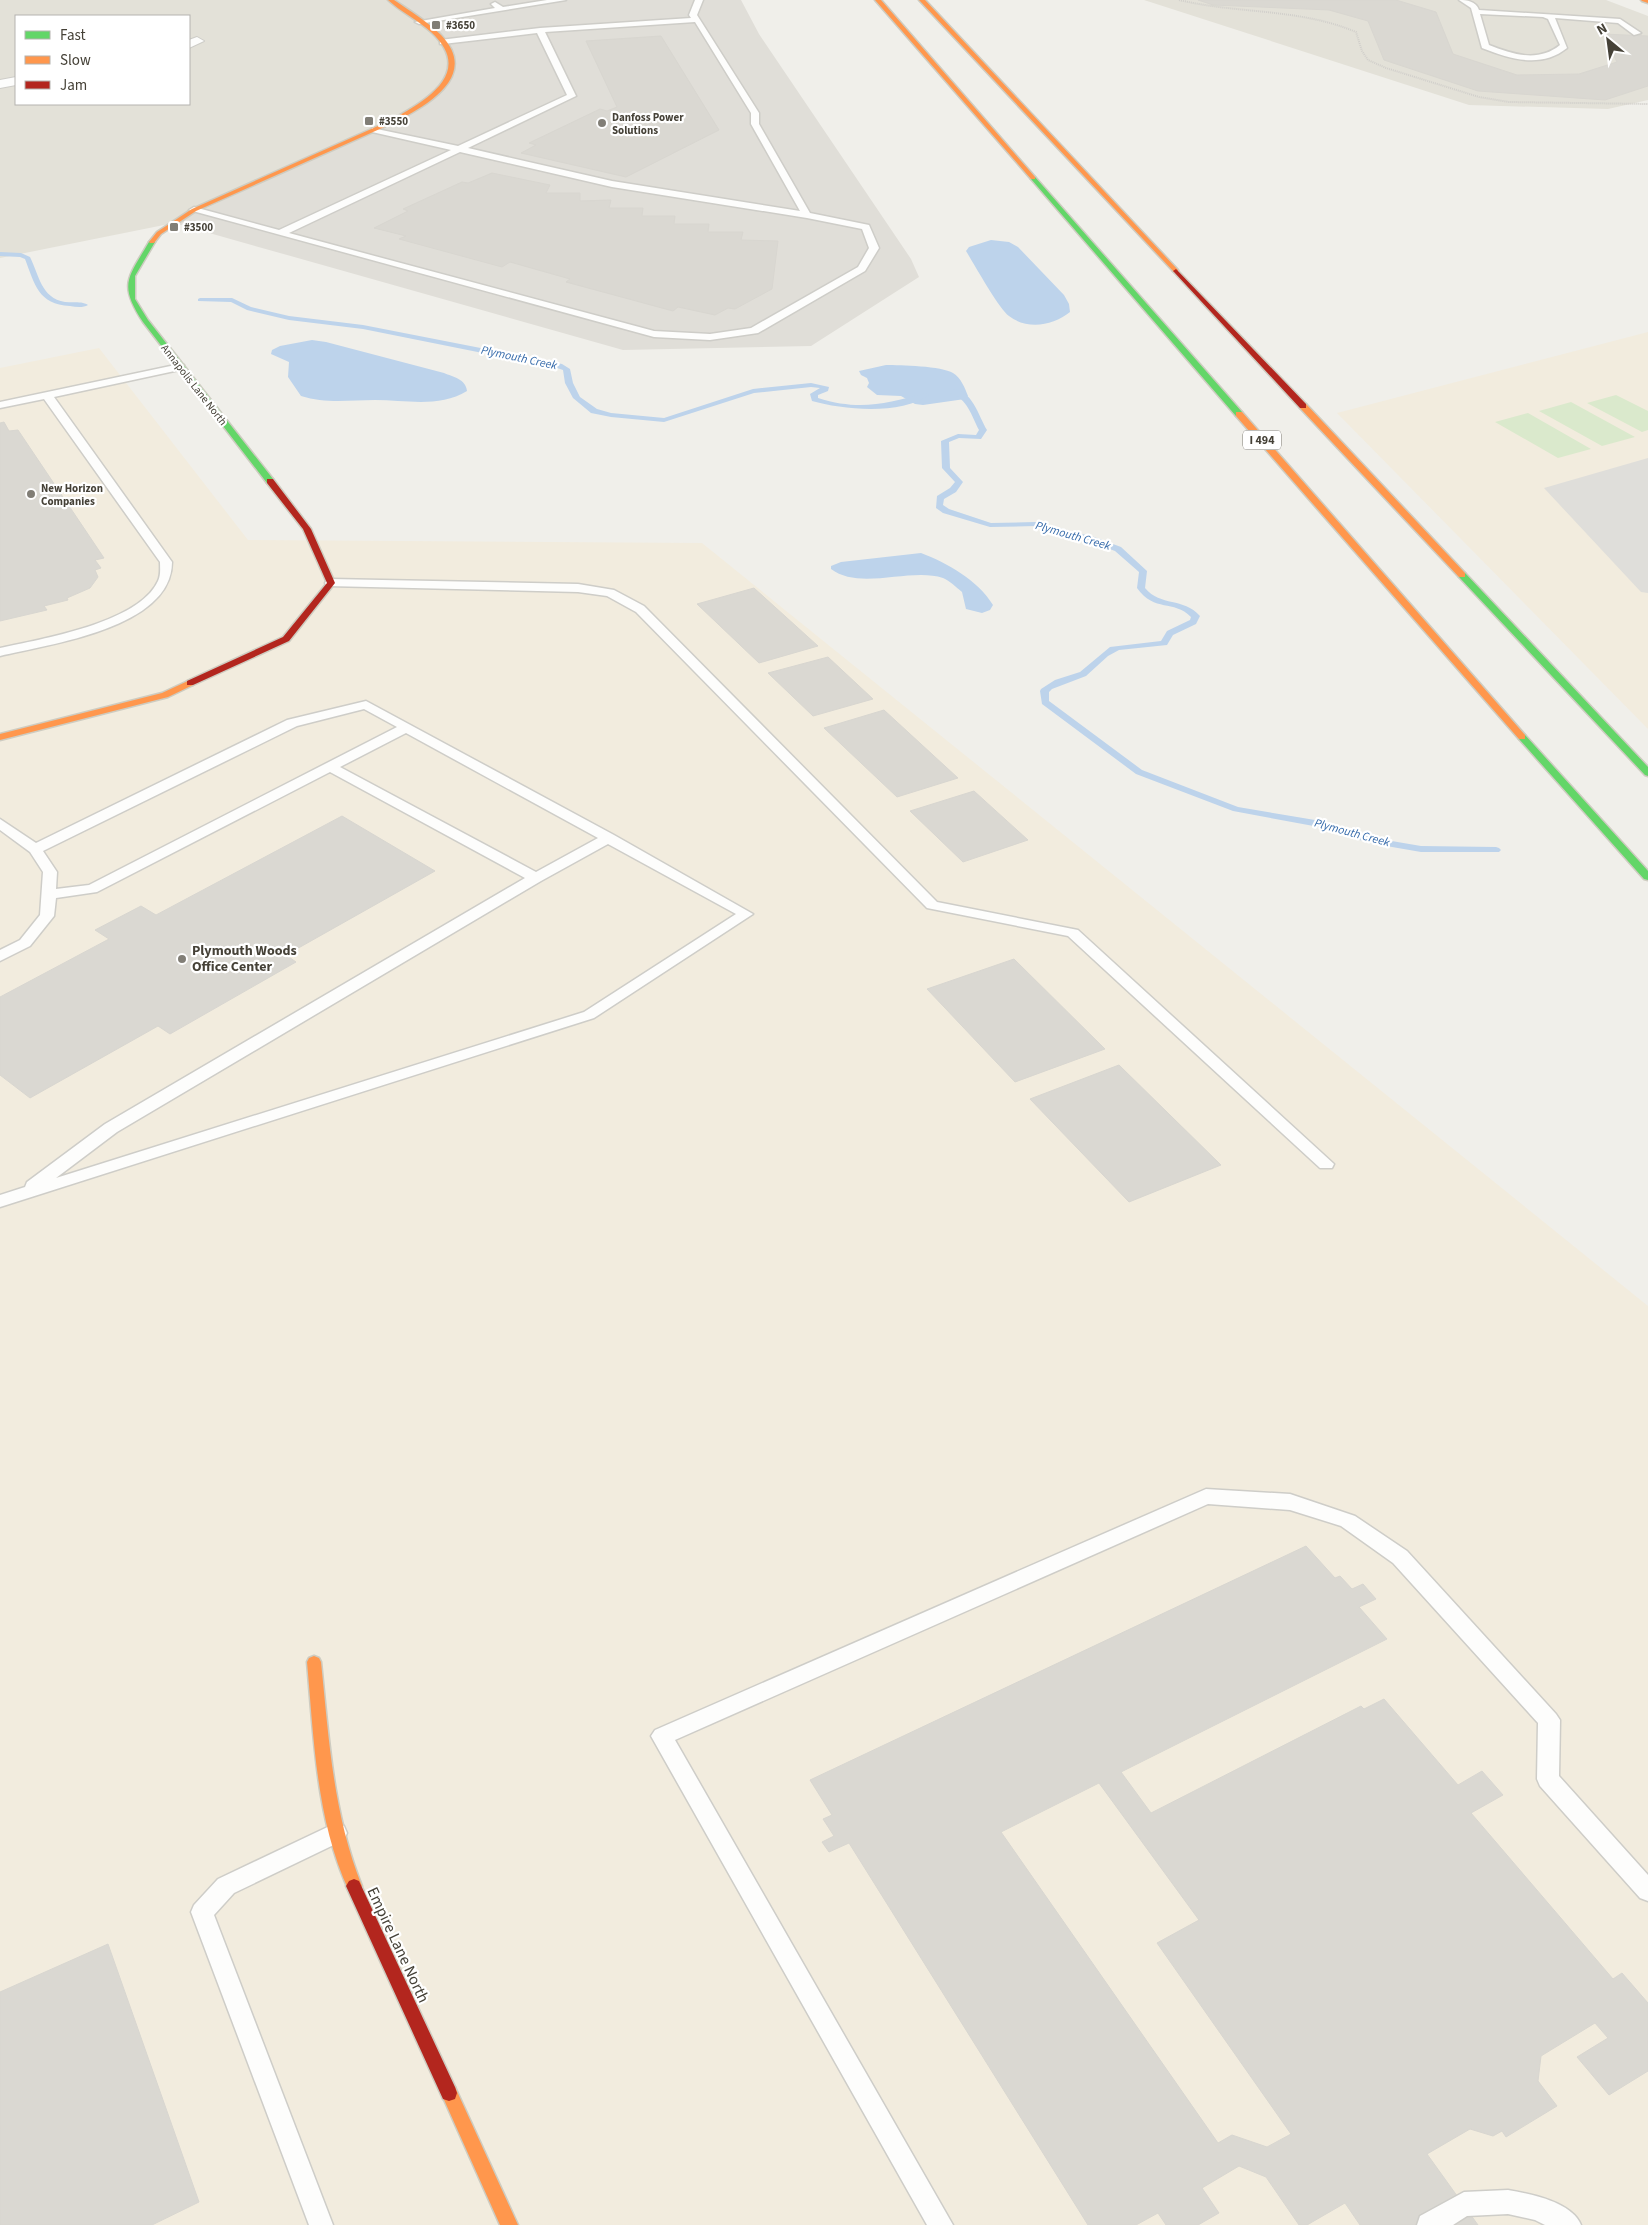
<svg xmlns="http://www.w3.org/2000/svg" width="1648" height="2225" font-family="'Source Sans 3',sans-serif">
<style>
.residential{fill:#e3e1d8;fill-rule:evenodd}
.commercial{fill:#f2ecde}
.industrial{fill:#e0ded8}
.green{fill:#dae9cc}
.parking{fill:#dfdeda}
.water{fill:#bdd3eb}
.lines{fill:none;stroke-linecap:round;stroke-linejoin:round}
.stream{fill:#bdd3eb;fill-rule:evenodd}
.building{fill:#dad8d2;stroke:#d8d6d0;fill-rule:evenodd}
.lane-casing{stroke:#cecdc8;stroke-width:3}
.street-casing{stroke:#cecdc8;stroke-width:2}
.fast-casing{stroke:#ceccc1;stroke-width:3}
.slow-casing{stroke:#ceccc1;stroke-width:3}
.jam-casing{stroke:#ceccc1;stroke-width:3}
.path{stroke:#d1cfcb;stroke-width:2;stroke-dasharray:1 1;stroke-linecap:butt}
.lane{fill:#fdfdfc;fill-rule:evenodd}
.street{fill:#fdfdfc;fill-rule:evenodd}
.fast{fill:#63d668;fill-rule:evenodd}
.slow{fill:#ff974d;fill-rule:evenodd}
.jam{fill:#b3261e;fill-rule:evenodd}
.poi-dot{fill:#817e76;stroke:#fff;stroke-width:2}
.labels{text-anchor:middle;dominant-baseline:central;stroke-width:4.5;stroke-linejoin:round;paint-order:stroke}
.far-poi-label{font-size:11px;font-weight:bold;fill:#454137;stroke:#fff;text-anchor:start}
.far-street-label{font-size:11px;fill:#454137;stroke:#fff}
.far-water-label{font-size:12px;font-style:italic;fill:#366bab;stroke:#fff}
.shield{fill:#fff;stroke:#7d7a73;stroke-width:1}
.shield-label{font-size:12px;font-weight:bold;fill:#454137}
.poi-label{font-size:14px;font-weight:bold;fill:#454137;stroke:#fff;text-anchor:start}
.near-street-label{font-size:16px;fill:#454137;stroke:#fff}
</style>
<rect width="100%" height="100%" fill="#f0efea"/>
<path class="residential" d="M0,0h391l39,30 23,30 -13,32 -65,38 -201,93 -174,35zM16,16h173v88h-173z
M1144,0h462l42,16v84l-40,9 -139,-4z"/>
<path class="commercial" d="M1648,332v397l-311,-316z
M99,348l149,192 454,3 946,763v919h-1648v-1857z"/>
<path class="industrial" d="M391,0h350l18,34 152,225 8,18 -108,69 -188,4 -449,-127 201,-93 65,-38 13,-32 -23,-30z"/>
<path class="green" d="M1616,395l32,16v19l-6,2 -55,-29z
M1571,402l64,35 -33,9 -63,-35z
M1528,413l63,36 -33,9 -63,-36z"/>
<path class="parking" d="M1648,458v135l-7,-1 -97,-104z"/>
<path class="water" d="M991,240l18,2 9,5 46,48 5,9 1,8c-17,14 -43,18 -61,4 -10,-7 -35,-52 -43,-65l3,-4z
M312,340l14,2 118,31c9,4 22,6 23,18 -28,17 -61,9 -92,9 -25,0 -49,4 -74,-4l-13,-19 1,-15 -18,-8 1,-4 8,-4z
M886,365c14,0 56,1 67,8 8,5 12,15 15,23l-3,3 -42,6 -8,-1 -14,-8 -24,-1 -10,-8 2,-4 -2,-5 -6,-3 -2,-4z
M921,553c26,10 57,27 72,52l-3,5 -8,3 -16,-4 -4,-17c-6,-5 -12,-11 -19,-14 -32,-11 -83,13 -112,-9v-3l10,-4z"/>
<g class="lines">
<path class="stream" d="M0,252l21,1 9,4c9,18 11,41 35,45 8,1 17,-1 23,3 -5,3 -12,2 -18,1 -32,-2 -35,-21 -45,-47l-5,-2 -20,-1z
M200,298h32l19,9 38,9 74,9 199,39 8,5 3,14 7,14 17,12 14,4 53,5 89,-29 58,-6 18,4 -1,4 -10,4v3c41,13 68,6 107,-5l4,2c-27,20 -86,15 -117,6l-2,-7 10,-6 -9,-1 -57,6 -90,29 -53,-5 -20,-4 -18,-15 -8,-15 -2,-13 -6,-2 -194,-39 -74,-9 -42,-10 -16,-8 -33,-1v-2z
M950,389c22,-1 28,26 37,41l-6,9 -22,-1 -10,4 1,26 13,14 -7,10 -12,7 -1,6 6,4 42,14 44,-1 59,15 27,10 26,24 -2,17c16,19 38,9 55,28l-4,8 -23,11 -6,10 -48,5 -11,6 -22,20 -34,13 -3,3v9l93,69 96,37 83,14 53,17 47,8 75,1 3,1 2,2 -2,2h-78l-52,-9 -50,-16 -86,-16 -97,-37 -94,-70 -2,-13 1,-2 14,-9 25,-8 30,-25 51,-6 6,-10 23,-11 1,-3c-18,-18 -36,-4 -54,-29l2,-16 -24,-21 -27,-10 -53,-15 -45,1 -47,-14 -7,-5 1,-12 13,-8 5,-6 -13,-14 -1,-27 17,-7 18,1 3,-5c-8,-15 -11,-31 -29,-37z"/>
</g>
<path class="building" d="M1198,0h198l40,12 17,42 64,21 62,-1 38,-12 -14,-28 45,2v50l-43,14 -127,-9 -94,-31 -16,-39 -39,-11 -116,-5z
M661,36l58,94 -93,47 -105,-24 15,-8 -7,-2 71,-34 7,2 10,-4 -31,-66z
M492,173l58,12 -4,8h34v8l31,-1 -2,8h34l-1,8h33l-1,8h35l-1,8h35l-2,8 37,1 -6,48 -37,20 -7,-1 -13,7 -37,-8 -5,4 -107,-29 4,-3 -60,-17 -8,5 -103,-28 7,-3 -32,-8 34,-17 -5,-2 59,-27 6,1z
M4,422l5,9 9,-1 86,128 -9,2 6,8 -6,2 3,7 -8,11 -23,10 1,2 -24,6 3,4 -47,11v-198z
M754,588l64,58 -59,17 -62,-59z
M828,657l45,42 -60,17 -45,-43z
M884,710l74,68 -61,19 -73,-69z
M974,791l54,49 -65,22 -53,-51z
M342,816l93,55 -149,84 10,7 -126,72 -12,-8 -128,72 -30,-23v-78l109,-58 -14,-9 46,-24 15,9z
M1014,959l91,90 -90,33 -88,-93z
M1119,1065l102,100 -92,37 -99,-103z
M1306,1546l29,32 5,-2 12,13 11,-5 13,15 -17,8 28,32 -266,133 30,41 210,-107 3,3 20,-10 74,86 24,-14 21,24 -32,18 142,166 9,-6 26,30v68l-39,24 -32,-38 31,-19 -13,-15 -54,33 -3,25 19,25 -51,31 -4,-6 -9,5 -23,-7 -43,25 51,71h-118l-15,-22 -38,22h-8l-33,-48 -27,-11 -37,22 17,25 -21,12h-32l-8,-12 -22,12h-48l-239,-382 -20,9 -7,-10 12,-6 -11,-17 9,-4 -22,-35zM1099,1783l100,137 -42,23 134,191 -24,13 -35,-12 -14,8 -217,-311z
M108,1944l91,258 -47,23h-152v-233z"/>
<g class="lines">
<g class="lane-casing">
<path id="lane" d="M547,0h19l-147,24 -4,-2 80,-14 -4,-4 4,-2 8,5z
M695,0h8l-6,15 62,98v11l51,89 59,12 10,23 -14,23 -107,62 -48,7 -56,-3 -465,-127 5,-3 85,23 172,-80 -79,-18v-4l86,18 109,-51 -30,-62 -94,11h-3v-4l100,-12 151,-10 -2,-3zM695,22l56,91v11l49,87 -188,-30 -144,-33 108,-52 -31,-64zM460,152l152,35 195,31 55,11 7,19 -11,19 -107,61 -41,6 -56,-3 -365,-98z
M1459,0c8,0 17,1 20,10l141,9 21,14 -7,2 -16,-12 -63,-5 12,30c-26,21 -57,11 -85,0l-11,-40zM1480,14l63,3 5,2 12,26c-22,18 -48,9 -71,0z
M180,364l4,1v4l-130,28 118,165c0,66 -122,82 -172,94v-8c41,-9 139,-25 158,-67 3,-6 2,-13 2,-19l-116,-163 -44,9v-6z
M331,579l247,5 36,6 30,16 293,296 141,28 256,234 -2,4h-12l-252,-232 -141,-28 -291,-296 -29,-16 -29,-4 -251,-6 -2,-3 2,-3z
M366,701l248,134 139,79 -159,104 -594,189v-12l25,-8 2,-5 78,-58 420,-246 -195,-106 -233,120 -41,6 -2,18 -24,30 -30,15v-11l20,-10 20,-25 3,-43 -13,-20 -30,-22v-11l36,24 251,-123zM364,709l33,18 -308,158 -33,4 1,-17 -14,-21 254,-125zM406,733l192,105 -62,34 -196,-105zM608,844l128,70 -152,98 -528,166 61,-46 424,-251z
M1206,1489l84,5 65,22 52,35 149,163 4,6 -1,56 89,99v26l-8,-3 -100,-112 -3,-7 1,-56 -145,-160 -52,-37 -51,-16 -82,-6 -533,236 278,485h-26l-276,-489 4,-6z
M336,1823l8,3 3,7 -3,7 -110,53 -20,22 119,310h-24l-118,-313 3,-7 24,-26z
M1508,2190c23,4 64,12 73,35h-36l-10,-5 -27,-6 -41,2 -14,9h-36l3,-9 44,-24z"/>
</g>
<g class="street-casing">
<path id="street" d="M197,37l7,4 -15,7v-8z
M16,77v8l-16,3v-8z"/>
</g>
<g class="fast-casing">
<path id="fast" d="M1031,177h4l207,235v4h-6l-205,-237z
M152,240l3,2 -20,34v23l13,21 125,159v4h-6l-124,-161c-25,-38 -15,-44 6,-80z
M1459,573h6l183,194v9l-3,-1 -186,-198z
M1522,734l3,1 123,136v9l-4,-1 -125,-140v-4z"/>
</g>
<g class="slow-casing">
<path id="slow" d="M388,0h6c16,11 33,21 47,35 40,42 -17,72 -50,89l-195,87 -35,23 -7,9h-4l-1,-1 8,-10 35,-23 195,-87c35,-19 90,-48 44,-90 -13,-12 -30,-20 -43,-32z
M875,0h6l154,177v2h-4z
M919,0h6l253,270v2h-4z
M1641,0h7v3l-6,-2z
M1300,404h6l159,169v4h-6l-159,-169z
M1236,412h6l283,323v4h-6l-283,-323z
M190,680l3,1v4l-25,12 -168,43v-6l162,-41z
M314,1656l5,2 2,4c8,77 12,152 41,224l-3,5 -5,2 -5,-2c-33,-71 -35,-152 -42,-229l2,-4z
M449,2085l6,2 63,138h-18l-59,-132 2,-6z"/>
</g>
<g class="jam-casing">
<path id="jam" d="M1176,269l130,135v4h-6l-126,-136 -1,-1z
M267,479h6l38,50 24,54 -46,58 -96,44h-6v-4l96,-44 44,-54 -24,-54 -36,-46z
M354,1879l5,2 96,206 2,6 -2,6 -6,2 -6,-2 -97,-213 3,-5z"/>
</g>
<path class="path" d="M1179,0c59,14 120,8 177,32l6,19 6,9 18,8 93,29 30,5 139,2"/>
<use href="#lane" class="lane"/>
<use href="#street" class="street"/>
<use href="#fast" class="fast"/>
<use href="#slow" class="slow"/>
<use href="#jam" class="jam"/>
</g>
<g class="poi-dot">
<rect x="431" y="20" width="10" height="10" rx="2.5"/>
<rect x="364" y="116" width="10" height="10" rx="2.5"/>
<circle cx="602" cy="123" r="5"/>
<rect x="169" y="222" width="10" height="10" rx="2.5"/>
<circle cx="31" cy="494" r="5"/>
<circle cx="182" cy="959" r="5"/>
</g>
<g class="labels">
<g class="far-poi-label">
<text x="446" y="25">#3650</text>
<text x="612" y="117">Danfoss Power<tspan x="612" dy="13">Solutions</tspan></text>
<text x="379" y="121">#3550</text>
<text x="184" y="227">#3500</text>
<text x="41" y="488">New Horizon<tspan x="41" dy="13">Companies</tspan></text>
</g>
<g class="far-street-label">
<text transform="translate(194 385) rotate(52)">Annapolis Lane North</text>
</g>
<g class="far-water-label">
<text transform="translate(519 358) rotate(12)">Plymouth Creek</text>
<text transform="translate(1073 536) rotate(16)">Plymouth Creek</text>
<text transform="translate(1352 833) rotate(15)">Plymouth Creek</text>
</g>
<rect class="shield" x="1243" y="430.5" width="38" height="19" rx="4"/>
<g class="shield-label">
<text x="1262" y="440">I 494</text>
</g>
<g class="poi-label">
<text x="192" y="951">Plymouth Woods<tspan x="192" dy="16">Office Center</tspan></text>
</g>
<g class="near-street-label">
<text transform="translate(398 1945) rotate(65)">Empire Lane North</text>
</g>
</g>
<rect x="15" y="15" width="175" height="90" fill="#ffffff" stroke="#b5b3af"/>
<rect x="25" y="31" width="25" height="8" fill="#63d668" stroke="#b5b3af"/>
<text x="60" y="40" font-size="15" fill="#454137">Fast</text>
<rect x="25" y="56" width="25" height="8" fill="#ff974d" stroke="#b5b3af"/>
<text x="60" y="65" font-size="15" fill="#454137">Slow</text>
<rect x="25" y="81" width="25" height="8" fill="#b3261e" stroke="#b5b3af"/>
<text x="60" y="90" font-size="15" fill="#454137">Jam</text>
<g transform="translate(1608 40) rotate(331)" stroke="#ffffff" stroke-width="4" paint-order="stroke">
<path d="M0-4L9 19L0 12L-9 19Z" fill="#454137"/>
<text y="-8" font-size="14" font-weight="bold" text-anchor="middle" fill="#454137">N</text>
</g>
</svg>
